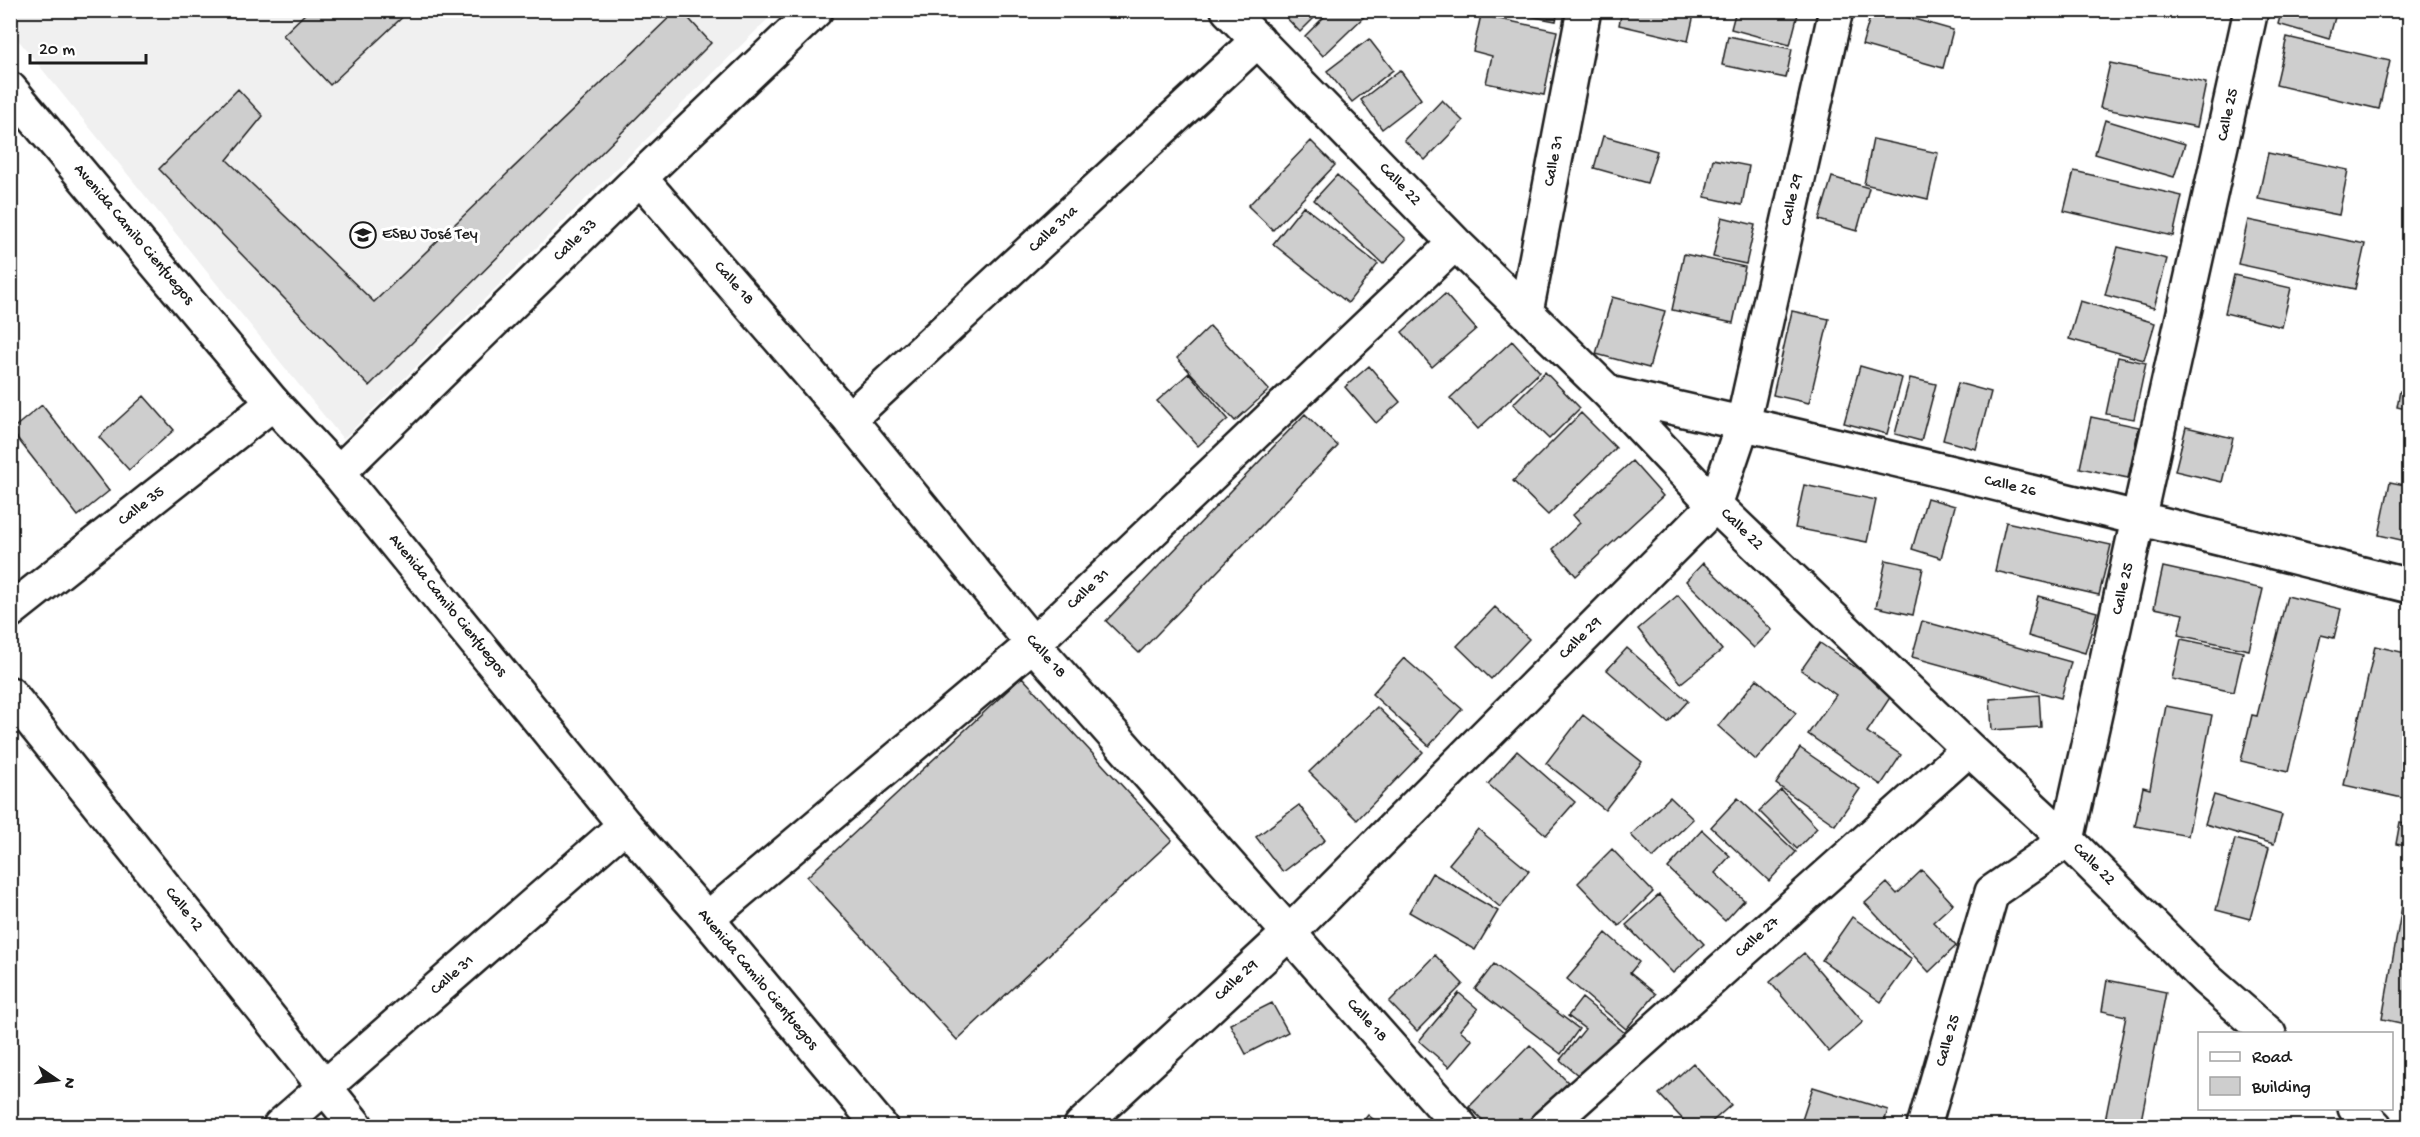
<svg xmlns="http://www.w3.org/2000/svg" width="2420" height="1137" font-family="'Gochi Hand',sans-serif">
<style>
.built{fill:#f0f0f0}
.building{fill:#cecece;stroke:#1c1c1c;stroke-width:1.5}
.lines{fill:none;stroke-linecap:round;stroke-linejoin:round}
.minor-casing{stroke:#1c1c1c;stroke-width:38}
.secondary-casing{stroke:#1c1c1c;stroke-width:38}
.minor{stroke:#fff;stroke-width:33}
.secondary{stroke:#fff;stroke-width:33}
.labels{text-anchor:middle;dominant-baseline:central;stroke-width:6;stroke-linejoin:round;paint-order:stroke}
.street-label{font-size:16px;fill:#1c1c1c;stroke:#fff}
.poi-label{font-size:16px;fill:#1c1c1c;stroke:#fff;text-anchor:start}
</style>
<rect width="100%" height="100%" fill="#fff"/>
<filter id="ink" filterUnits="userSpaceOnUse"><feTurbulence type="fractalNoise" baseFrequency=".0167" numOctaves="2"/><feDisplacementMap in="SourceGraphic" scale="12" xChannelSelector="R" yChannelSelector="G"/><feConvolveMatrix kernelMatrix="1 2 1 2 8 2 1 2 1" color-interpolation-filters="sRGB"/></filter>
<g filter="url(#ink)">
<path class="built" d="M10,11h766l-433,428 -332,-408z"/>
<path class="building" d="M309,10h101l-80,75 -47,-50z
M677,10h4l30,33 -342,343 -210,-217 79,-80 25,27 -36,44 147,142z
M1279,10h43l-22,22z
M1331,10h40l-48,46 -18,-20z
M1513,10h45l-2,11 -43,-8z
M1622,10h73l-7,31 -69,-16z
M1736,10h63l-9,35 -59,-16z
M1872,10h10l71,20 -10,38 -81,-23z
M2282,10h55l-8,29 -51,-15z
M1481,15l76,16 -13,64 -58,-12 6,-27 -19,-5z
M1728,36l64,13 -6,29 -64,-13z
M2287,37l103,24 -11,48 -103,-24z
M1369,39l24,31 -41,32 -25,-31z
M2110,63l96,20 -9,44 -97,-19z
M1400,70l21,29 -39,30 -21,-29z
M1442,100l21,21 -38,39 -21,-20z
M2105,120l80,24 -11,33 -79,-23z
M1603,136l54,15 -10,32 -53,-15z
M1873,139l65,14 -10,46 -64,-15z
M1311,141l24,24 -62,65 -25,-24z
M2268,153l80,17 -9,45 -81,-16z
M1713,159l36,7 -7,39 -37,-8z
M2074,171l108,25 -9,40 -109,-25z
M1337,175l69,64 -23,25 -69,-64z
M1832,177l37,11 -12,43 -38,-11z
M1303,206l75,58 -30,39 -75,-59z
M1722,217l33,8 -9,39 -33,-7z
M2248,220l117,24 -10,45 -117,-25z
M2118,247l49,12 -13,49 -49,-13z
M1684,254l61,13 -12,56 -61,-13z
M2234,275l57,13 -9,39 -57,-14z
M1445,294l31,35 -44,38 -30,-35z
M1612,297l53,14 -16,57 -53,-14z
M2080,301l75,22 -11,37 -75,-21z
M1792,311l37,8 -20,84 -36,-8z
M1210,326l59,64 -34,31 -58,-63z
M1512,341l28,31 -62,57 -28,-31z
M2118,357l28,6 -12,56 -28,-5z
M1369,366l31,36 -24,21 -31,-36z
M1860,366l42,12 -15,56 -43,-11z
M1545,372l35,36 -31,31 -36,-35z
M1189,373l39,46 -30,27 -41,-45z
M1910,378l26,6 -15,57 -26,-7z
M1958,383l33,9 -15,57 -33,-9z
M2400,391l10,2v17l-13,-3z
M144,396l30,34 -45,40 -30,-33z
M42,405l67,86 -31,25 -67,-86z
M1581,413l35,35 -68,67 -35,-34z
M1305,414l33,32 -199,207 -33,-32z
M2091,417l48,10 -11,51 -48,-10z
M2186,427l47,11 -11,44 -47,-11z
M1632,461l31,35 -87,80 -23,-27 27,-26 -7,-8z
M2390,482l20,4v56l-31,-7z
M1804,485l72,15 -9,42 -72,-14z
M1927,498l28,8 -14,52 -29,-9z
M2006,522l105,23 -12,50 -104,-24z
M1886,560l37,8 -10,47 -37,-8z
M1703,563l69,67 -18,18 -68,-67z
M2163,567l100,22 -14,61 -71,-15 5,-21 -29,-6z
M1678,595l44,55 -41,33 -43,-54z
M2038,596l59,16 -12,41 -57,-17z
M2287,596l54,13 -7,29 -13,-3 -33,137 -47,-11 11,-46 5,1z
M1495,607l34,32 -38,40 -34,-33z
M1922,621l149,41 -10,36 -149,-41z
M2181,639l62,13 -9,40 -62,-13z
M1820,643l73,50 -26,39 34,23 -20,30 -73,-51 28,-39 -35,-25z
M2375,646l35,8v136l-3,9 -63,-14z
M1627,648l61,53 -20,22 -61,-53z
M1404,658l58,51 -33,37 -57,-52z
M1022,677l150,163 -215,200 -150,-163z
M1757,679l39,34 -40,47 -38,-34z
M2039,695l2,32 -49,3 -2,-31z
M2166,706l46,9 -24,121 -53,-10 8,-39 7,2z
M1377,707l46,45 -66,68 -48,-48z
M1583,715l59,47 -37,48 -59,-47z
M1800,748l60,41 -25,36 -59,-41z
M1517,751l58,51 -29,33 -58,-51z
M1781,790l36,38 -20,21 -38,-38z
M2214,795l68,20 -8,29 -69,-20z
M1670,797l23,22 -40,39 -22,-23z
M1738,798l58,54 -27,29 -58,-54z
M1299,805l26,35 -42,32 -27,-35z
M2400,822l10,2v23l-14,-3z
M1478,829l51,42 -29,36 -51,-43z
M1702,830l28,26 -15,17 29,27 -19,21 -57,-53z
M2235,839l34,9 -19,71 -34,-9z
M1612,849l41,43 -34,34 -41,-43z
M1922,870l31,34 -20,18 23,24 -27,26 -64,-69 22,-20 10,11z
M1432,873l66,38 -23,39 -66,-38z
M1659,895l45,49 -31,29 -47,-48z
M2403,901l7,1v123l-28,-6z
M1852,917l60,42 -31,43 -59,-42z
M1606,933l33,29 -9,11 26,21 -30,35 -59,-50z
M1804,953l59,69 -34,30 -59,-70z
M1435,955l28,29 -46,47 -28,-29z
M1494,964l85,65 -18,25 -86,-65z
M2107,980l59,12 -26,134h-36l22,-110 -24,-5z
M1459,993l19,16 -18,21 12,10 -23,27 -30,-26z
M1582,998l43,35 -39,49 -26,-22 25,-31 -17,-13z
M1272,1003l16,29 -42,22 -16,-30z
M1530,1045l43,42 -39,39h-45l-20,-19z
M1693,1063l38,42 -24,21h-18l-30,-32z
M1813,1087l75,23 -5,16h-83z
M1368,1115l14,11h-23z"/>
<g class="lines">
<g class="minor-casing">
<path id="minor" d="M1228,10l227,233 154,150 106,112 254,244 98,91 139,139 63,55
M640,178l209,241 184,225 427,482
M1526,312l58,-302
M1609,393c268,60 535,126 801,193
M849,419l409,-379
M338,473l302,-295 176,-168
M10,611l263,-208
M10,694l346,432
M707,919l326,-275 422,-401
M2355,1108l20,18
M280,1126l345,-301
M1081,1126l207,-192 427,-429 28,-82 93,-413
M1547,1126l422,-377
M1924,1126l68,-234 75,-52 184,-830"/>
</g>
<g class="secondary-casing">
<path id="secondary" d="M10,89l263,314 65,70 287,352 82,94 173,207"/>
</g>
<use href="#minor" class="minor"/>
<use href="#secondary" class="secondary"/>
</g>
</g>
<defs>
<g id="school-ring" transform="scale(1.35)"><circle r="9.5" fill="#fff" stroke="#1c1c1c" stroke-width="1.5"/><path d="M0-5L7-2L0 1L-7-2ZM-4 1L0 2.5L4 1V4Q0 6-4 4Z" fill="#1c1c1c"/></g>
</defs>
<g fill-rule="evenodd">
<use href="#school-ring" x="363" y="235"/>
</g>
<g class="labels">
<g class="street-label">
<text transform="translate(2229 115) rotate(-78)">Calle 25</text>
<text transform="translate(1555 161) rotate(-79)">Calle 31</text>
<text transform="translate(1399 185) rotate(46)">Calle 22</text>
<text transform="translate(1793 200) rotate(-77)">Calle 29</text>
<text transform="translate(1054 230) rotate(-43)">Calle 31a</text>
<text transform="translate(133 235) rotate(50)">Avenida Camilo Cienfuegos</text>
<text transform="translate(576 241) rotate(-44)">Calle 33</text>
<text transform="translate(733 284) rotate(49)">Calle 18</text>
<text transform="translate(2010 487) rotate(13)">Calle 26</text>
<text transform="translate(142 507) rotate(-38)">Calle 35</text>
<text transform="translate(1741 530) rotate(44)">Calle 22</text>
<text transform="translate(2124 589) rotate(-77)">Calle 25</text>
<text transform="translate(1089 590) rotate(-43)">Calle 31</text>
<text transform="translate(447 606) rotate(51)">Avenida Camilo Cienfuegos</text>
<text transform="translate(1581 639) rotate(-45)">Calle 29</text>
<text transform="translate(1045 657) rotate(49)">Calle 18</text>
<text transform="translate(2093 865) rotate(45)">Calle 22</text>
<text transform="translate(183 910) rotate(52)">Calle 12</text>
<text transform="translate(1758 938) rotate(-42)">Calle 27</text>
<text transform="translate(453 976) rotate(-41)">Calle 31</text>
<text transform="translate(757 980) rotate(50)">Avenida Camilo Cienfuegos</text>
<text transform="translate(1237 981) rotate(-43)">Calle 29</text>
<text transform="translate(1366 1021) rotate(48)">Calle 18</text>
<text transform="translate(1949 1041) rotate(-74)">Calle 25</text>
</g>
<g class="poi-label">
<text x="382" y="235">ESBU José Tey</text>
</g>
</g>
<rect width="2420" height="1137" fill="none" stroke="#fff" stroke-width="36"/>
<rect x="18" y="18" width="2384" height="1101" fill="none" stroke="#1c1c1c" stroke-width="2" filter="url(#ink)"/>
<rect x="2198" y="1032" width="195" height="78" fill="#ffffff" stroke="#a4a4a4" stroke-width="1.5"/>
<rect x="2210" y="1052" width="30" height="9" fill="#ffffff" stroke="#a4a4a4" stroke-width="1.5"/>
<text x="2252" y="1062" font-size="18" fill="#1c1c1c">Road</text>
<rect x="2210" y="1077" width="30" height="18" fill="#cecece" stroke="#a4a4a4" stroke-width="1.5"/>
<text x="2252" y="1092" font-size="18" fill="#1c1c1c">Building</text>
<g transform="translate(57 1080) rotate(104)" stroke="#ffffff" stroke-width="4.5" paint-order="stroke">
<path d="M0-4.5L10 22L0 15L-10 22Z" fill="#1c1c1c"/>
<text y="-9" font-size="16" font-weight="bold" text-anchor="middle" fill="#1c1c1c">N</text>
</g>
<path d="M30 54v9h116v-9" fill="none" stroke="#1c1c1c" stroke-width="3"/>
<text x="39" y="54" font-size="18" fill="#1c1c1c" stroke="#ffffff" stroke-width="4.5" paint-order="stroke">20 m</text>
</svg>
